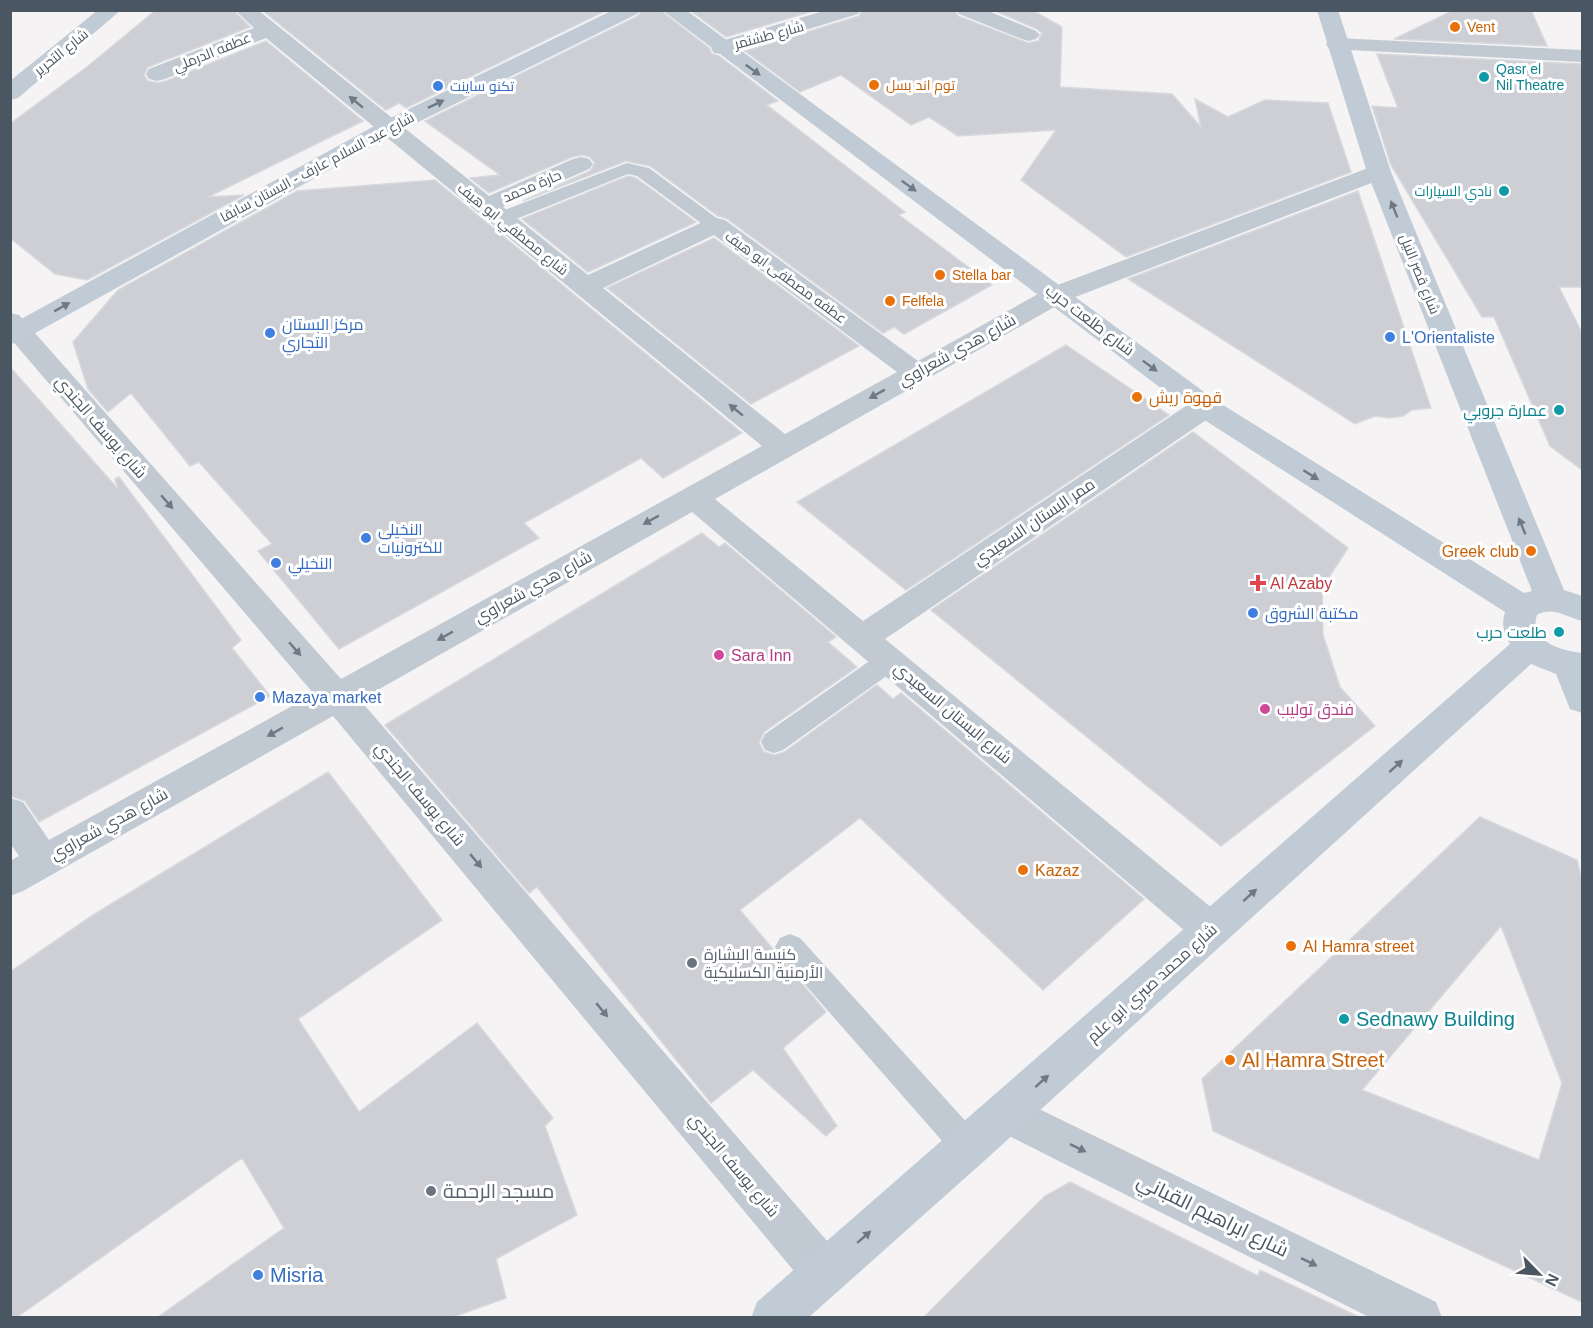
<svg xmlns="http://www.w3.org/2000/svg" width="1593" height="1328" font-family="Helvetica,Cairo,sans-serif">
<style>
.building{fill:#cdcfd5;stroke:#d7d9de;stroke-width:1.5;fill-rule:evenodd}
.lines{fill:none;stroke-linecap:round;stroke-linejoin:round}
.lane{fill:#c1cad2;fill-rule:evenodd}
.street{fill:#c1cad2;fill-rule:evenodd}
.secondary{fill:#c1cbd6;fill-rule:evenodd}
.oneway{fill:#6e7984}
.oneway2{fill:#6e7983}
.food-dot{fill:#e8710a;stroke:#fff;stroke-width:2}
.culture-dot{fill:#0f9aa8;stroke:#fff;stroke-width:2}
.shop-dot{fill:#3f7fe0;stroke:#fff;stroke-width:2}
.health-dot{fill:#e0444e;stroke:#fff;stroke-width:2}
.hotel-dot{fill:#d1479c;stroke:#fff;stroke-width:2}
.worship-dot{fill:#6b7280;stroke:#fff;stroke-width:2}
.labels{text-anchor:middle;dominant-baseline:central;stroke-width:6;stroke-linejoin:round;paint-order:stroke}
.far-food-label{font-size:14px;fill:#c56008;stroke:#fff;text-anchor:start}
.far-street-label{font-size:14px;fill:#4a5661;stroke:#fff}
.far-culture-label{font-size:14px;fill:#0d838f;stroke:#fff;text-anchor:start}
.far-shop-label{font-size:14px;fill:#366cbe;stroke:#fff;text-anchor:start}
.street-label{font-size:16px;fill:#4a5661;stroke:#fff}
.shop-label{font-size:16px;fill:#366cbe;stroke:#fff;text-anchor:start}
.food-label{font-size:16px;fill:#c56008;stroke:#fff;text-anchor:start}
.culture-label{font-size:16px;fill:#0d838f;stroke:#fff;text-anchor:end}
.health-label{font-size:16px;fill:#be3a42;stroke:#fff;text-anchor:start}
.hotel-label{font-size:16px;fill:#b23c85;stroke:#fff;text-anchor:start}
.worship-label{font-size:16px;fill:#5b616d;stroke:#fff;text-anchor:start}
.near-culture-label{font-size:20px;fill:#0d838f;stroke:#fff;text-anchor:start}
.near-food-label{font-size:20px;fill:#c56008;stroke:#fff;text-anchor:start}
.near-worship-label{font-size:20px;fill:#5b616d;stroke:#fff;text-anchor:start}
.near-street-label{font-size:20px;fill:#4a5661;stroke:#fff}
.near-shop-label{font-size:20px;fill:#366cbe;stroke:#fff;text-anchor:start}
</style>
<rect width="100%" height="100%" fill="#f5f3f3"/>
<path class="building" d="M156,10h77l17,17 -102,40 -4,8 4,6 10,2 8,-2 100,-40 97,80 -155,76 36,-2 -157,85 -32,-6 -45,-36v-114l78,-58z
M262,10h345l-201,98 -7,-5 -13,7z
M642,10h18l49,38 3,6 7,2 59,45 -11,4 138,107 -6,3 93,70 -88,49 -10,-7 -11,6 -157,-115 -8,-2 -68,-50 -24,-5 -103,40 67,-30 5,-8 -5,-6 -8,-2 -10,2 -83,36 -19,-15 30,-3 -75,-54 213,-105z
M690,10h127l-91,27z
M863,10h91l4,6 70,27 10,-2 4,-8 -5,-4 -44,-19h39l30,17 -2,60 112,7 29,33 -6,-28 33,18 37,-17 63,3 23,69 -225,85 -105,-77 35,-50 -98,6 -29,-19 -18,8 -70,-50 -41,17 -55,-41 114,-35z
M1454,10h77l16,36 -153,-7z
M1377,54l205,10v223h-23l23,46v137l-32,-24 -56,-129h-12l-91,-152 -19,-59 26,2z
M628,176l8,2 60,44 -108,50 -66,-53z
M435,180l307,253 -79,45 -22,-20 -117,65 15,15 -200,111 -81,-98 14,-7 -73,-82 -9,4 -59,-73 -23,19 -20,-23 -15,-47 45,-52 179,-99z
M1358,191l73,217 -19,2 -9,6 -14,2 -14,-2 -20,8 -227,-145z
M714,238l145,108 -108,58 -144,-116z
M1066,345l103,70 -263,175 -109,-88z
M10,367l108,122 -3,-10 4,-2 122,163 -9,8 38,48 -231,126 -14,-21 -15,-5z
M1193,432l155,116 -26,40 1,47 17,52 35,39 -154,120 -290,-236z
M702,533l17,14 6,-4 111,94 -8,5 29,25 -93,65 -5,11 5,9 11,3 9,-3 93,-67 16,14 8,-6 243,206 -101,91 -183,-172 -120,92 86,102 -43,36 54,78 -11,10 -73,-66 -42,33 -174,-216 -8,6 -144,-168z
M328,772l114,148 -144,99 61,93 118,-89 76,95 -8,8 32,89 -81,44 10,39 -53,19h-295l126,-89 -42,-70 -225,159h-7v-345l83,-57z
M1480,817l97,43 5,20v422l-369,-171 -11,-52zM1501,926l61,157 -23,77 -177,-70z
M1070,1182l188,94 2,-6 99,47h-435l121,-121z"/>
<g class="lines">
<path class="lane" d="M627,163l22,5 77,57 -3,4h-14l-72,-53 -9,-2 -122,49h-14l-3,-4 3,-4z
M890,650l9,3 4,7 -4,7 -116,83 -9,3 -9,-3 -4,-8 4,-8 116,-81z
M790,934l10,4 179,198 5,11 -5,11 -11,5 -11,-5 -177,-202 -5,-9 5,-9z"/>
<path class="street" d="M235,10h23l231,186 84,-37 8,-2 8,2 4,5 -4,5 -86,38 85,68 119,-55 9,-2 9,2 193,141 129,-72 324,-122 8,-2 8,2 4,5 -4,5 -322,124 -350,198 148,122 332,-221 10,-2 10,2 4,7 -4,7 -330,225 339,279 6,12 -6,12 -13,5 -13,-5 -506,-430 -332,188 480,556 6,16 -6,16 -16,6 -16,-6 -475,-572 -310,175 -13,5v-35l9,-5 -9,-13v-45l13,4 26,38 265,-146 -304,-356v-25l9,2 322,364 421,-233 -496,-408 -101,41 -8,2 -8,-2 -3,-5 3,-5 105,-41zM714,235l183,137 -112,62 -182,-146z
M827,10h34l-3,4 -128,39 -8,1 -8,-1 -3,-5 3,-5z
M956,10h30l50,21 4,4 -4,4 -7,2 -7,-2 -63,-25z
M1337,38l245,12v12l-253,-13 -3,-5 3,-5z
M1006,1093l430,209 6,16h-71l-380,-191 -6,-14 6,-14z"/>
<path class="secondary" d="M98,10h23l-103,88 -8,2v-19z
M613,10h27l-3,4 -241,119 -377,209 -9,2v-19l370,-202z
M662,10h24l529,390 309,193 8,-2 -165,-419 -50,-162h21l53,162 173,418 18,6v25c-15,-4 -30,-15 -45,-6 -9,27 26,36 45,38v60l-12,-4 -14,-35 -25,-10 -548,498 -175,156h-57l6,-16 753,-658c-6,-11 -9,-19 -5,-32l-310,-198z"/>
</g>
<defs><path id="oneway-solid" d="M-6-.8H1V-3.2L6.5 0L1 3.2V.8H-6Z" transform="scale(1.5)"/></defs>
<g class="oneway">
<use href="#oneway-solid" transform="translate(753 70) rotate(36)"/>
<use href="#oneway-solid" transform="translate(436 104) rotate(-26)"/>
<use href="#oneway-solid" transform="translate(909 186) rotate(36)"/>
<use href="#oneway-solid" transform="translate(1394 209) rotate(-112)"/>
<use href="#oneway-solid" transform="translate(62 307) rotate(-29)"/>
<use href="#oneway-solid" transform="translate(1150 366) rotate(37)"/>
<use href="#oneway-solid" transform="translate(1311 475) rotate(32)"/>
<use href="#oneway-solid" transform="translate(1522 526) rotate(-112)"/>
<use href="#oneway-solid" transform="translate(1396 766) rotate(-42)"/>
<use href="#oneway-solid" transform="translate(1250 895) rotate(-42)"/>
<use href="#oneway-solid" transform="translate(1042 1081) rotate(-42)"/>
<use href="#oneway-solid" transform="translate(864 1237) rotate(-41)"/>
</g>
<g class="oneway2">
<use href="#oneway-solid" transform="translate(356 102) rotate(-141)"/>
<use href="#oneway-solid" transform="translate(877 394) rotate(151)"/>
<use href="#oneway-solid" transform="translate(736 410) rotate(-141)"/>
<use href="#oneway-solid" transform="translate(167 502) rotate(49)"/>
<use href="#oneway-solid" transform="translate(651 520) rotate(151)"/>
<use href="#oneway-solid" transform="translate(445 636) rotate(151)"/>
<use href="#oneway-solid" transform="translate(295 649) rotate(49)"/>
<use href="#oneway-solid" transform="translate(275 732) rotate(151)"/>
<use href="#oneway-solid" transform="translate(476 861) rotate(50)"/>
<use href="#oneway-solid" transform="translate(602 1010) rotate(50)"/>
<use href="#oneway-solid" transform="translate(1078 1148) rotate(26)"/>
<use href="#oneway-solid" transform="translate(1309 1262) rotate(26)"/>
</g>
<g class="food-dot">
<circle cx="1455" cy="27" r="6"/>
<circle cx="874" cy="85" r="6"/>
<circle cx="940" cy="275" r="6"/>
<circle cx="890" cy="301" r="6"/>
<circle cx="1137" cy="397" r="6"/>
<circle cx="1531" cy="551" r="6"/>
<circle cx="1023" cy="870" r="6"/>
<circle cx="1291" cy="946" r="6"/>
<circle cx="1230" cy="1060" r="6"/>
</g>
<g class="culture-dot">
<circle cx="1484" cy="77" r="6"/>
<circle cx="1504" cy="191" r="6"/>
<circle cx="1559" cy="410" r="6"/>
<circle cx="1559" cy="632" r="6"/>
<circle cx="1344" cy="1019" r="6"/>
</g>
<g class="shop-dot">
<circle cx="438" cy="86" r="6"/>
<circle cx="270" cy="333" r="6"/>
<circle cx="1390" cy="337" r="6"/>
<circle cx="366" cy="538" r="6"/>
<circle cx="276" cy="563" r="6"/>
<circle cx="1253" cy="613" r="6"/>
<circle cx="260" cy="697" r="6"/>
<circle cx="258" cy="1275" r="6"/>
</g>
<path class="health-dot" d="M1255 574h6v6h6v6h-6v6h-6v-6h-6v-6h6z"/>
<g class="hotel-dot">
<circle cx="719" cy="655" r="6"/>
<circle cx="1265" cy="709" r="6"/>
</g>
<g class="worship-dot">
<circle cx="692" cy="963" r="6"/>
<circle cx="431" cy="1191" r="6"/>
</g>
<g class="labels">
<g class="far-food-label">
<text x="1467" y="27">Vent</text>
<text x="886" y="85">توم اند بسل</text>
<text x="952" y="275">Stella bar</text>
<text x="902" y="301">Felfela</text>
</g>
<g class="far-street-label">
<text transform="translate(769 35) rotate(-15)">شارع طشتمر</text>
<text transform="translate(61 52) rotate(-39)">شارع التحرير</text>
<text transform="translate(212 52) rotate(-22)">عطفه الدرملي</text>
<text transform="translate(317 167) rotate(-28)">شارع عبد السلام عارف - البستان سابقا</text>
<text transform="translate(532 186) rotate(-23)">حارة محمد</text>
<text transform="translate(513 229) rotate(39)">شارع مصطفي ابو هيف</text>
<text transform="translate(1420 274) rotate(68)">شارع قصر النيل</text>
<text transform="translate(786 277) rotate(36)">عطفه مصطفى ابو هيف</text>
</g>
<g class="far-culture-label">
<text x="1496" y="69">Qasr el<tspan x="1496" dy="16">Nil Theatre</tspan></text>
<text x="1492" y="191" text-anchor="end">نادي السيارات</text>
</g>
<g class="far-shop-label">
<text x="450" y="86">تكنو ساينت</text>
</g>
<g class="street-label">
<text transform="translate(1090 320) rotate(37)">شارع طلعت حرب</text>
<text transform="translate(957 350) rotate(-29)">شارع هدي شعراوي</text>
<text transform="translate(101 427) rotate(49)">شارع يوسف الجندي</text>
<text transform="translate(1034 522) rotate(-34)">ممر البستان السعيدي</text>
<text transform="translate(533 587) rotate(-29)">شارع هدي شعراوي</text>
<text transform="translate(953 713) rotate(40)">شارع البستان السعيدي</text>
<text transform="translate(420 794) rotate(50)">شارع يوسف الجندي</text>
<text transform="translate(109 824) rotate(-29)">شارع هدي شعراوي</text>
<text transform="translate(1152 983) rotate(-42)">شارع محمد صبري ابو علم</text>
<text transform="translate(734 1165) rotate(50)">شارع يوسف الجندي</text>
</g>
<g class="shop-label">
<text x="282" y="324">مركز البستان<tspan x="282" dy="18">التجاري</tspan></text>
<text x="1402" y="337">L'Orientaliste</text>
<text x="378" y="529">النخيلى<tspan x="378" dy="18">للكترونيات</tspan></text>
<text x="288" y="563">النخيلي</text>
<text x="1265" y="613">مكتبة الشروق</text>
<text x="272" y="697">Mazaya market</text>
</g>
<g class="food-label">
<text x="1149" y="397">قهوة ريش</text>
<text x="1519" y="551" text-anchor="end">Greek club</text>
<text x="1035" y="870">Kazaz</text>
<text x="1303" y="946">Al Hamra street</text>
</g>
<g class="culture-label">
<text x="1547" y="410">عمارة جروبي</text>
<text x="1547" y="632">طلعت حرب</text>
</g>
<g class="health-label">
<text x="1270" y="583">Al Azaby</text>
</g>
<g class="hotel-label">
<text x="731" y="655">Sara Inn</text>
<text x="1277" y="709">فندق توليب</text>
</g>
<g class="worship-label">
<text x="704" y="954">كنيسة البشارة<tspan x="704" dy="18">الأرمنية الكسليكية</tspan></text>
</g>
<g class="near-culture-label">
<text x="1356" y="1019">Sednawy Building</text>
</g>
<g class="near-food-label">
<text x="1242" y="1060">Al Hamra Street</text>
</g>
<g class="near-worship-label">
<text x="443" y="1191">مسجد الرحمة</text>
</g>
<g class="near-street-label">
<text transform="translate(1213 1215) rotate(26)">شارع ابراهيم القباني</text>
</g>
<g class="near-shop-label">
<text x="270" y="1275">Misria</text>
</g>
</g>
<rect width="1593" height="1328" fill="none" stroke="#4a5661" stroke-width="24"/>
<g transform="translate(1539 1274) rotate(115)" stroke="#ffffff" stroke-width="4.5" paint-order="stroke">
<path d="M0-4.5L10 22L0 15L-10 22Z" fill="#4a5661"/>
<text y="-9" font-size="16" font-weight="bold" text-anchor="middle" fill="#4a5661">N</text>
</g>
</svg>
